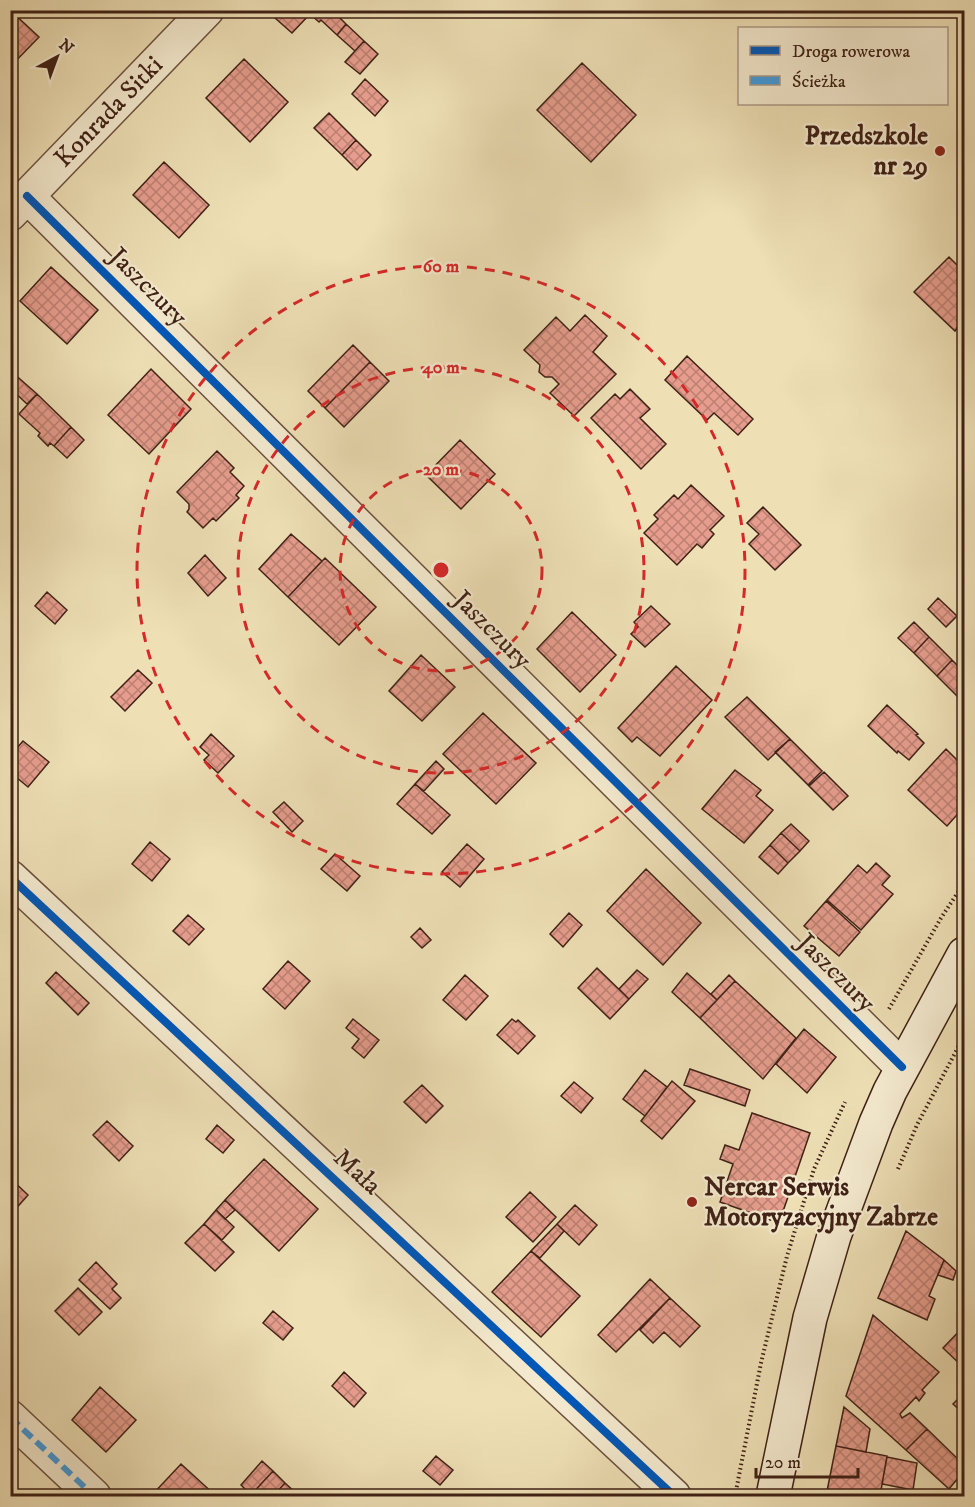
<svg xmlns="http://www.w3.org/2000/svg" width="975" height="1507" font-family="'IM FELL DW Pica',serif">
<style>
.building{fill:url(#building-cross-hatch);stroke:#3f2116;stroke-width:1.5}
.lines{fill:none;stroke-linecap:round;stroke-linejoin:round}
.street-casing{stroke:#6b503e;stroke-width:36}
.secondary-casing{stroke:#3f2116;stroke-width:36}
.path{stroke:#3f2116;stroke-width:4;stroke-dasharray:1.5 3;stroke-linecap:butt}
.street{stroke:#f4eacf;stroke-width:33}
.secondary{stroke:#f4eacf;stroke-width:33}
.quiet{stroke:#3f9bdf;stroke-width:6;stroke-dasharray:12 6;stroke-linecap:butt}
.cycleway-casing{stroke:#f4eacf;stroke-width:11}
.cycleway{stroke:#0057b8;stroke-width:8}
.ring{fill:none;stroke:#d62828;stroke-width:3;stroke-dasharray:10 8}
.poi-dot{fill:#8f2418;stroke:#f4eacf;stroke-width:2}
.labels{text-anchor:middle;dominant-baseline:central;stroke-width:4.5;stroke-linejoin:round;paint-order:stroke}
.street-label{font-size:26px;fill:#3f2116;stroke:#f4eacf}
.poi-label{font-size:26px;font-weight:bold;fill:#3f2116;stroke:#f4eacf;text-anchor:end}
.centre{fill:#d62828;stroke:#f4eacf;stroke-width:3}
.ring-label{font-size:18px;text-anchor:middle;font-weight:bold;fill:#d62828;stroke:#f4eacf;stroke-width:4.5;stroke-linejoin:round;paint-order:stroke}
</style>
<defs>
<pattern id="building-cross-hatch" width="8" height="8" patternUnits="userSpaceOnUse" patternTransform="scale(1.5)"><rect width="8" height="8" fill="#e69d8d"/><path d="M0 0l8 8M0 8l8-8" fill="none" stroke="#bc8072"/></pattern>
</defs>
<rect width="100%" height="100%" fill="#eedfb5"/>
<filter id="stains"><feTurbulence type="fractalNoise" baseFrequency=".00333" numOctaves="4"/><feColorMatrix values="0 0 0 0 .2 0 0 0 0 .09 0 0 0 0 .02 0 0 0 .5 -.17"/></filter>
<radialGradient id="worn" r=".72"><stop offset=".6" stop-color="#630" stop-opacity="0"/><stop offset="1" stop-color="#630" stop-opacity=".3"/></radialGradient>
<path class="building" d="M10,10l29,27 -29,30z
M266,10h66l14,14 -9,11 -16,-15 -2,2 -9,-8 -18,19z
M346,24l18,17 -9,10 -18,-16z
M364,41l14,13 -18,20 -15,-12z
M244,59l44,43 -38,40 -44,-44z
M582,63l54,52 -45,47 -54,-52z
M365,79l23,22 -13,15 -23,-22z
M329,113l27,27 -14,15 -28,-27z
M356,140l15,15 -14,15 -15,-15z
M164,162l45,43 -30,33 -46,-43z
M949,257l15,15v63l-7,-7 -2,3 -41,-39z
M51,267l47,43 -31,34 -47,-43z
M585,315l22,21 -14,16 23,22 -42,42 -24,-23 9,-9 -7,-7h-7l-6,-5 1,-7 -16,-15 32,-33 14,14z
M353,345l17,17 -45,46 -17,-17z
M687,356l66,63 -15,16 -24,-22 -7,7 -42,-40z
M370,362l19,19 -45,46 -19,-19z
M151,369l40,40 -42,45 -41,-39z
M12,372l25,22 -10,10 -17,-16z
M630,389l20,20 -10,9 26,26 -25,25 -50,-51 24,-24 5,5z
M37,394l34,33 -17,19 -4,-3 -2,3 -10,-10 2,-3 -21,-19z
M71,427l13,13 -17,18 -13,-12z
M460,440l35,34 -34,35 -35,-34z
M217,451l17,17 -4,4 14,14 -8,9 3,3 -23,23 -3,-3 -10,10 -16,-16 2,-3v-5l-12,-12z
M691,485l33,31 -14,14 4,4 -12,14 -5,-4 -20,21 -33,-32 14,-14 -4,-4 20,-20 4,4z
M763,507l38,38 -26,25 -26,-26 10,-10 -12,-11z
M291,534l31,27 -34,36 -29,-28z
M205,555l21,23 -18,18 -20,-23z
M325,558l51,49 -37,38 -51,-48z
M47,592l20,18 -12,14 -20,-18z
M938,598l19,18 -11,11 -18,-18z
M651,606l19,18 -25,23 -14,-13 7,-7 -4,-5z
M572,612l44,43 -36,37 -43,-43z
M914,622l15,15 -15,16 -16,-15z
M929,637l23,23 -15,16 -23,-23z
M421,655l34,32 -33,34 -33,-30z
M952,660l12,12 -1,30 -26,-26z
M676,666l36,34 -52,56 -23,-19 -5,5 -14,-14z
M138,670l14,13 -27,28 -14,-14z
M747,697l43,42 -22,21 -43,-43z
M887,705l31,29 -2,1 8,8 -15,17 -11,-9 -1,2 -29,-27z
M483,713l53,50 -40,41 -53,-50z
M211,734l23,22 -16,17 -14,-13 5,-5 -9,-8z
M790,739l32,32 -14,14 -33,-33z
M23,741l26,21 -21,25 -18,-15v-16z
M946,749l18,18v40l-17,19 -39,-36z
M436,761l8,8 -20,22 -9,-7z
M735,770l26,20 -5,6 17,14 -29,33 -42,-34z
M824,772l24,24 -15,14 -24,-24z
M415,784l35,31 -18,19 -35,-30z
M284,802l19,19 -11,11 -19,-20z
M791,824l18,17 -9,10 -19,-18z
M781,833l19,18 -12,12 -18,-18z
M150,842l20,17 -18,22 -20,-17z
M467,844l17,15 -24,28 -18,-15z
M770,845l18,18 -10,11 -19,-17z
M335,854l25,22 -13,15 -26,-22z
M876,863l14,13 -8,9 11,9 -32,36 -34,-30 31,-35 9,8z
M646,869l55,54 -38,42 -56,-54z
M826,901l34,31 -21,24 -35,-30z
M569,913l13,12 -19,22 -13,-13z
M188,915l16,14 -15,16 -16,-14z
M420,928l11,12 -9,8 -11,-11z
M288,961l22,20 -25,28 -22,-20z
M597,968l32,31 -19,20 -32,-31z
M637,970l11,9 -19,20 -10,-10z
M56,972l33,31 -11,12 -32,-32z
M687,973l30,27 -17,18 -28,-26z
M465,975l23,21 -22,24 -23,-20z
M729,975l6,6 -18,19 -6,-6z
M735,981l61,57 -33,41 -63,-61z
M353,1019l26,21 -15,18 -12,-10 7,-9 -13,-11z
M512,1019l4,3 2,-2 17,16 -17,18 -21,-19z
M804,1029l32,28 -29,36 -31,-29z
M690,1069l60,21 -5,16 -61,-21z
M645,1070l22,17 -22,29 -22,-17z
M672,1081l23,20 -33,38 -21,-18z
M574,1082l19,16 -12,15 -20,-17z
M422,1085l21,21 -17,17 -22,-21z
M752,1113l58,20 -31,90 -59,-21 13,-38 -13,-5 5,-14 14,5z
M107,1121l26,25 -14,15 -26,-26z
M217,1125l17,15 -11,13 -17,-14z
M264,1159l54,50 -39,42 -54,-51z
M10,1178l18,17 -16,18 -2,-1z
M530,1192l26,25 -23,25 -27,-25z
M225,1200l10,10 -10,9 -9,-9z
M575,1205l22,20 -18,20 -22,-21z
M216,1210l18,17 -12,13 -18,-16z
M204,1224l30,28 -19,19 -30,-28z
M557,1224l7,7 -24,27 -9,-7z
M906,1231l38,29 -15,36 6,3 -8,21 -49,-22z
M531,1251l49,45 -39,41 -49,-45z
M944,1260l12,11 -3,9 -15,-5z
M96,1262l21,22 -5,5 9,9 -11,11 -31,-29z
M650,1279l20,19 -54,54 -18,-17z
M78,1288l24,24 -23,23 -24,-24z
M670,1298l30,28 -20,21 -16,-15 -11,11 -13,-13z
M273,1311l20,17 -10,12 -20,-17z
M873,1315l66,57 -17,18 3,3 -6,8 -3,-4 -16,17 2,4 8,-5 17,16 -21,21 -60,-54z
M964,1326v40l-1,1 -20,-19z
M344,1372l22,21 -12,14 -22,-21z
M100,1387l36,33 -30,32 -34,-32z
M963,1394l1,1v19l-11,-10z
M844,1407l26,22 -4,23 -30,-6z
M927,1429l37,36v6l-15,18 -43,-39z
M836,1446l51,10 -7,40h-54z
M436,1456l17,14 -13,15 -17,-14z
M887,1457l30,6 -4,27 -31,-6z
M262,1461l11,10 -22,24 -10,-10z
M181,1464l35,32h-65z
M273,1471l12,12 -12,13h-20l-2,-1z
M285,1483l11,10 -3,3h-20z"/>
<g class="lines">
<g class="street-casing">
<path id="street" d="M27,196l875,871
M10,214l197,-204
M10,877l664,619
M10,1417l84,79"/>
</g>
<g class="secondary-casing">
<path id="secondary" d="M773,1496l37,-178 24,-82 42,-113 14,-32 74,-137"/>
</g>
<path class="path" d="M889,1009l52,-91 23,-35
M898,1169l19,-44 47,-89
M735,1496l26,-133 26,-107 27,-87 31,-67"/>
<use href="#street" class="street"/>
<use href="#secondary" class="secondary"/>
<path class="quiet" d="M10,1417l84,79"/>
<g class="cycleway-casing">
<path id="cycleway" d="M27,196l875,871
M10,877l664,619"/>
</g>
<use href="#cycleway" class="cycleway"/>
</g>
<g class="ring">
<circle cx="441" cy="570" r="101"/>
<circle cx="441" cy="570" r="203"/>
<circle cx="441" cy="570" r="304"/>
</g>
<g class="poi-dot">
<circle cx="940" cy="151" r="6"/>
<circle cx="692" cy="1202" r="6"/>
</g>
<g class="labels">
<g class="street-label">
<text transform="translate(109 112) rotate(-46)">Konrada Sitki</text>
<text transform="translate(148 287) rotate(45)">Jaszczury</text>
<text transform="translate(492 630) rotate(45)">Jaszczury</text>
<text transform="translate(836 973) rotate(45)">Jaszczury</text>
<text transform="translate(357 1172) rotate(43)">Mała</text>
</g>
<g class="poi-label">
<text x="928" y="136">Przedszkole<tspan x="928" dy="30">nr 29</tspan></text>
<text x="704" y="1187" text-anchor="start">Nercar Serwis<tspan x="704" dy="30">Motoryzacyjny Zabrze</tspan></text>
</g>
</g>
<circle cx="441" cy="570" r="9" class="centre"/>
<g class="ring-label">
<text x="441" y="272">60 m</text>
<text x="441" y="373">40 m</text>
<text x="441" y="475">20 m</text>
</g>
<rect width="975" height="1507" fill="none" stroke="#eedfb5" stroke-width="36"/>
<rect x="12" y="12" width="951" height="1483" fill="none" stroke="#3f2116" stroke-width="3"/>
<rect x="18" y="18" width="939" height="1471" fill="none" stroke="#3f2116" stroke-width="1.5"/>
<rect x="738" y="27" width="210" height="78" fill="#f4eacf" stroke="#ac9a85" stroke-width="1.5"/>
<rect x="750" y="46" width="30" height="9" fill="#0057b8" stroke="#ac9a85" stroke-width="1.5"/>
<text x="792" y="57" font-size="18" fill="#3f2116">Droga rowerowa</text>
<rect x="750" y="76" width="30" height="9" fill="#3f9bdf" stroke="#ac9a85" stroke-width="1.5"/>
<text x="792" y="87" font-size="18" fill="#3f2116">Ścieżka</text>
<g transform="translate(57 57) rotate(41)" stroke="#f4eacf" stroke-width="4.5" paint-order="stroke">
<path d="M0-4.5L10 22L0 15L-10 22Z" fill="#3f2116"/>
<text y="-9" font-size="16" font-weight="bold" text-anchor="middle" fill="#3f2116">N</text>
</g>
<path d="M756 1468v9h102v-9" fill="none" stroke="#3f2116" stroke-width="3"/>
<text x="765" y="1468" font-size="18" fill="#3f2116" stroke="#f4eacf" stroke-width="4.5" paint-order="stroke">20 m</text>
<rect width="100%" height="100%" filter="url(#stains)"/>
<rect width="100%" height="100%" fill="url(#worn)"/>
</svg>
